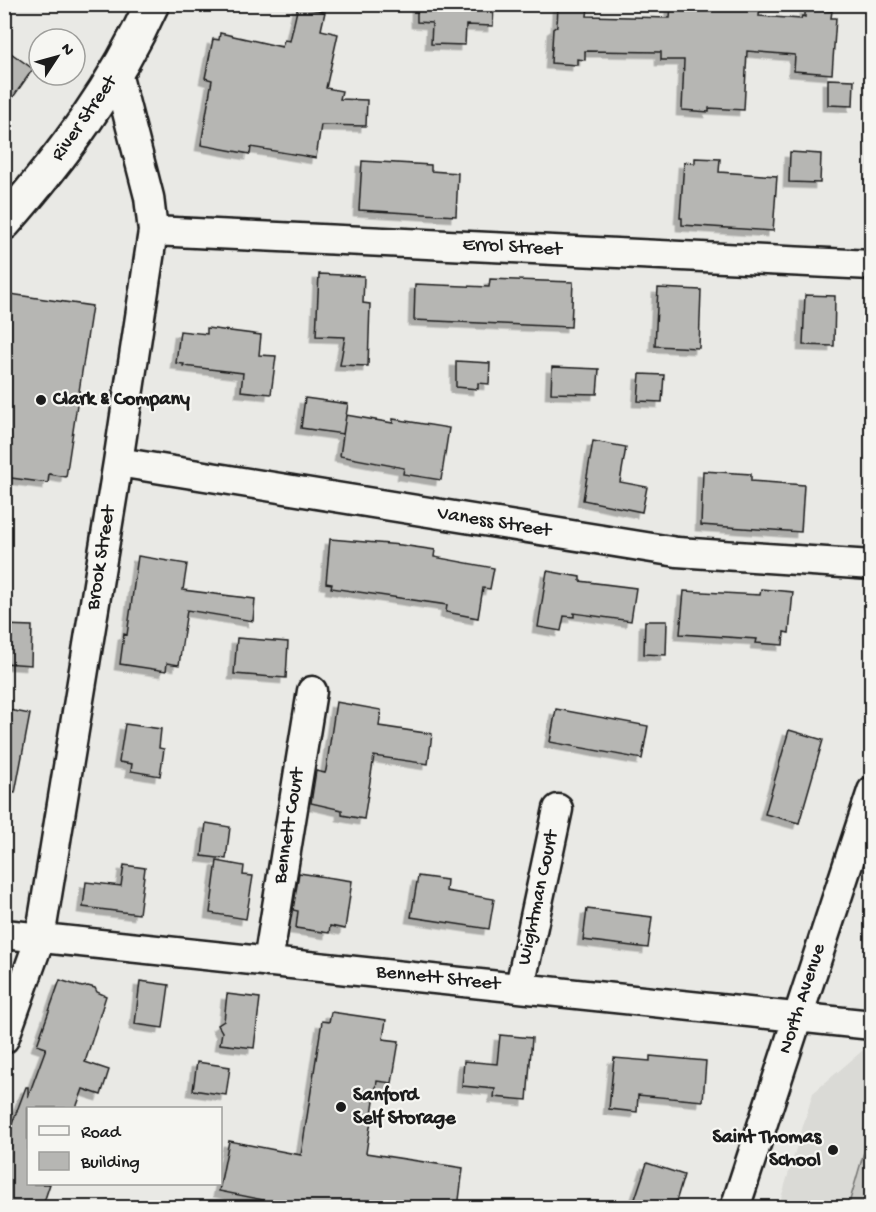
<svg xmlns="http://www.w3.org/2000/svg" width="876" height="1212" font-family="'Gochi Hand',sans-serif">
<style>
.built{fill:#dadad6}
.green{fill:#cbcbc7;stroke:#747472;stroke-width:1.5}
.building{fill:#b6b6b3;stroke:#1c1c1c;stroke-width:1.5;filter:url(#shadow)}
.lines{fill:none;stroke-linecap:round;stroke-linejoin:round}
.minor-casing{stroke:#1c1c1c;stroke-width:33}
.tertiary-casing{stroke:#1c1c1c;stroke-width:38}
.minor{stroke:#f6f6f2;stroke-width:28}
.tertiary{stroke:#f6f6f2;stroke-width:33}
.poi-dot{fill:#1c1c1c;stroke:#f6f6f2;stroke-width:2}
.labels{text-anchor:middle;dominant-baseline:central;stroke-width:4.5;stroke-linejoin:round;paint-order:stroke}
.street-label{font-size:20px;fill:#1c1c1c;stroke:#f6f6f2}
.poi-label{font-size:20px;font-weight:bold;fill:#1c1c1c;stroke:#f6f6f2;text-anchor:start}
</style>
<defs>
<filter id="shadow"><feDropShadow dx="-5.5" dy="5.5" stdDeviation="0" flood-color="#0004"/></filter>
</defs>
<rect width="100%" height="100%" fill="#e9e9e5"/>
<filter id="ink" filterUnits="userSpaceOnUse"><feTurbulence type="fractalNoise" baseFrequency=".0167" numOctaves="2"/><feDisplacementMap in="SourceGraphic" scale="12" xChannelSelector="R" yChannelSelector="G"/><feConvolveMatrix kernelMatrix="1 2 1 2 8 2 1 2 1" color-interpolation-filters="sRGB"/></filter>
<g filter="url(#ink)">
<path class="built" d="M862,1051l9,1v155l-93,1 35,-115z"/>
<path class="green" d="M871,1128v79h-23z"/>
<path class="building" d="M417,4h77l-1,22 -27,-1 -1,20 -34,-1 1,-21 -15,-1z
M671,4l89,4 -1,8 42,3 1,-3 3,1v-8l27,2 -1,7h5l-4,56 -38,-3 1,-16 -48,-4 -3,59 -35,-2v4l-27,-2 2,-50h-23v-8l-76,-1v9l-8,-1v6l-26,-2 2,-34 4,-3 1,-20 30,1 -1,9 83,2z
M298,6l27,6 -4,18 17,4 -12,54 16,3 -2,8 27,1 -1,26 -45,-1 -5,33 -65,-11 -1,7 -49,-9 11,-65 -7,-2 8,-39 6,1 1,-7 62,14 2,-7 6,1z
M4,48l29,21 -29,41z
M828,79l26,1 -1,26 -25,-1z
M790,152l31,2 -1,29 -31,-1z
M695,158l25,1 -1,13 58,4 -4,55 -91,-6v-7h-2l4,-56 11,1z
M362,161l69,4v6l27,2 -2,43 -97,-6z
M319,274l45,2 -1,27 7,1 -2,62 -28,-1 5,-28 -29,-1z
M490,279l83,3 -2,45 -157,-7 1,-36 74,3z
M658,288l43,2 -2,58 -44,-2z
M10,294l82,12 -26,171 -17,-3 -1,9 -44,-6v-146z
M805,295l30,1 -1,50 -31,-1z
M207,328l54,7 -2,20 17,1 -5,38 -30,-3 2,-18 -60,-7 1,-2 -8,-1 4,-32 27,3z
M456,361l34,2 -1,21 -11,-1v6l-22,-2z
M552,367l47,2 -2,25 -46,-1z
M640,374l24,1 -2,27 -24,-1z
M305,398l43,6 -5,30 -42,-6z
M346,415l47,8v-4l56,9 -8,52 -38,-6 1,-6 -64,-12z
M593,441l33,6 -6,35 27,5 -5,25 -59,-12z
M703,471l48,3v7l53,4 -3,47 -100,-7z
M330,539l71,6 34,5 -1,7 60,11 -4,21 -7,-1 -5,30 -32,-6 1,-7 -116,-17 1,-4 -6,-1z
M138,556l49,8 -4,26 72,9 -2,22 -66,-11 -8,55 -12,-2 -1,8 -46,-7 4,-30 3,1z
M547,571l33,6v4l56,7 -5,33 -57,-8v4l-10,-1 -3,15 -23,-4z
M761,589l32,3 -4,41 -5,-1 -1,13 -27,-2 1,-4 -77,-5 4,-43 76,4z
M645,621h22l-1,34 -22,-1z
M4,625l28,1 -1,39 -27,-2z
M237,638l51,4 -2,36 -52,-4z
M336,702l45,8 -2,16 53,8 -4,30 -54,-8 -10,63 -22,-4v-5l-31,-7 5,-32 9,2 1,-3z
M4,709l26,5 -15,79 -11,-1z
M556,709l92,17 -6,33 -92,-17z
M125,724l36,5 -2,19 5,1 -4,27 -29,-5 1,-7 -13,-2z
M789,730l34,10 -24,83 -34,-9z
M206,823l24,4 -4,32 -24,-3z
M217,861l27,5 -1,9 10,1 -7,43 -36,-6z
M124,865l21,3 -6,46 -56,-7 3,-25 35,4z
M299,873l53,8 -7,48 -15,-3 -1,7 -33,-5 2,-17 -5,-1z
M418,876l29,4 -1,11 48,8 -5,30 -78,-12z
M587,909l65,8 -4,31 -65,-8z
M60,980l22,7 6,-1 7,2 2,4 9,4 -21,66 24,8 -8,25 -18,-6 -7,19h-48v76h22l-8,24h-38v-63l22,-58h2v10l18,-49 -9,-3z
M140,981l29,4 -6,43 -28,-4z
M227,994l33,4 -6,50 -34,-4 2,-12 -4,-7 6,-4z
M331,1012l55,8 -3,19 16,2 -7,42 -15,-2 -11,72 97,15 -5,40h-155l-84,-17 10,-50 72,14 21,-134 7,1z
M500,1035l32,3 -5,62 -33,-3 1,-8 -33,-3 2,-25 33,3z
M650,1056l56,5 -3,40 -65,-6 -1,17 -28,-3 5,-51 36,3z
M197,1062l33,5 -4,28 -33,-5z
M647,1163l37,12 -10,33h-42z"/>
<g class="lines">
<g class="minor-casing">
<path id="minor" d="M153,231l719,34
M118,462l559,90 195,13
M4,934l868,91
M268,962l44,-271
M520,987l38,-178
M4,1039l36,-101 78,-476 35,-231 -4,-34 -32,-124
M735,1208l137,-417"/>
</g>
<g class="tertiary-casing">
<path id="tertiary" d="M4,223c59,-67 111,-137 148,-219"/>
</g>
<use href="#minor" class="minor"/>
<use href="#tertiary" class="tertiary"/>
</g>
</g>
<g class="poi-dot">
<circle cx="41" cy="400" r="6"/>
<circle cx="341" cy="1107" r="6"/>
<circle cx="833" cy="1150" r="6"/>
</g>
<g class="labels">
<g class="street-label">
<text transform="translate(85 119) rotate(-55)">River Street</text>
<text transform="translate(512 248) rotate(3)">Errol Street</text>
<text transform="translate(494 523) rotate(9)">Vaness Street</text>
<text transform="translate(102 558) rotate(-81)">Brook Street</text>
<text transform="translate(290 826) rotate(-81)">Bennett Court</text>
<text transform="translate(539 898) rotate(-78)">Wightman Court</text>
<text transform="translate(438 979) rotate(6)">Bennett Street</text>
<text transform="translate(803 999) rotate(-72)">North Avenue</text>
</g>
<g class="poi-label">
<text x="53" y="400">Clark &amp; Company</text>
<text x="353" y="1096">Sanford<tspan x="353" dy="23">Self Storage</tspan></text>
<text x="821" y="1138" text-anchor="end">Saint Thomas<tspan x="821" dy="23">School</tspan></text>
</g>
</g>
<rect width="876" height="1212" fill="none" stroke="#f6f6f2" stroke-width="24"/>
<rect x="12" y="12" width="852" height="1188" fill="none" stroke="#1c1c1c" stroke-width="2" filter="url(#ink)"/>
<rect x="27" y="1107" width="195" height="78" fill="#f6f6f2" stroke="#9f9f9c" stroke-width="1.5"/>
<rect x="39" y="1126" width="30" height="9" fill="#f6f6f2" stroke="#9f9f9c" stroke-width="1.5"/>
<text x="81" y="1137" font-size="18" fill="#1c1c1c">Road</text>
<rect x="39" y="1152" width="30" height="18" fill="#b6b6b3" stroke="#9f9f9c" stroke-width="1.5"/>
<text x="81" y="1167" font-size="18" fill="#1c1c1c">Building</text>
<g transform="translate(57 57) rotate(54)"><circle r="28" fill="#f6f6f2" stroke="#9f9f9c" stroke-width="1.5"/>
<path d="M0-4.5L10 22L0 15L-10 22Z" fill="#1c1c1c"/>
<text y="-9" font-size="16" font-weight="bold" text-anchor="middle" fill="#1c1c1c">N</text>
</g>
</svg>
